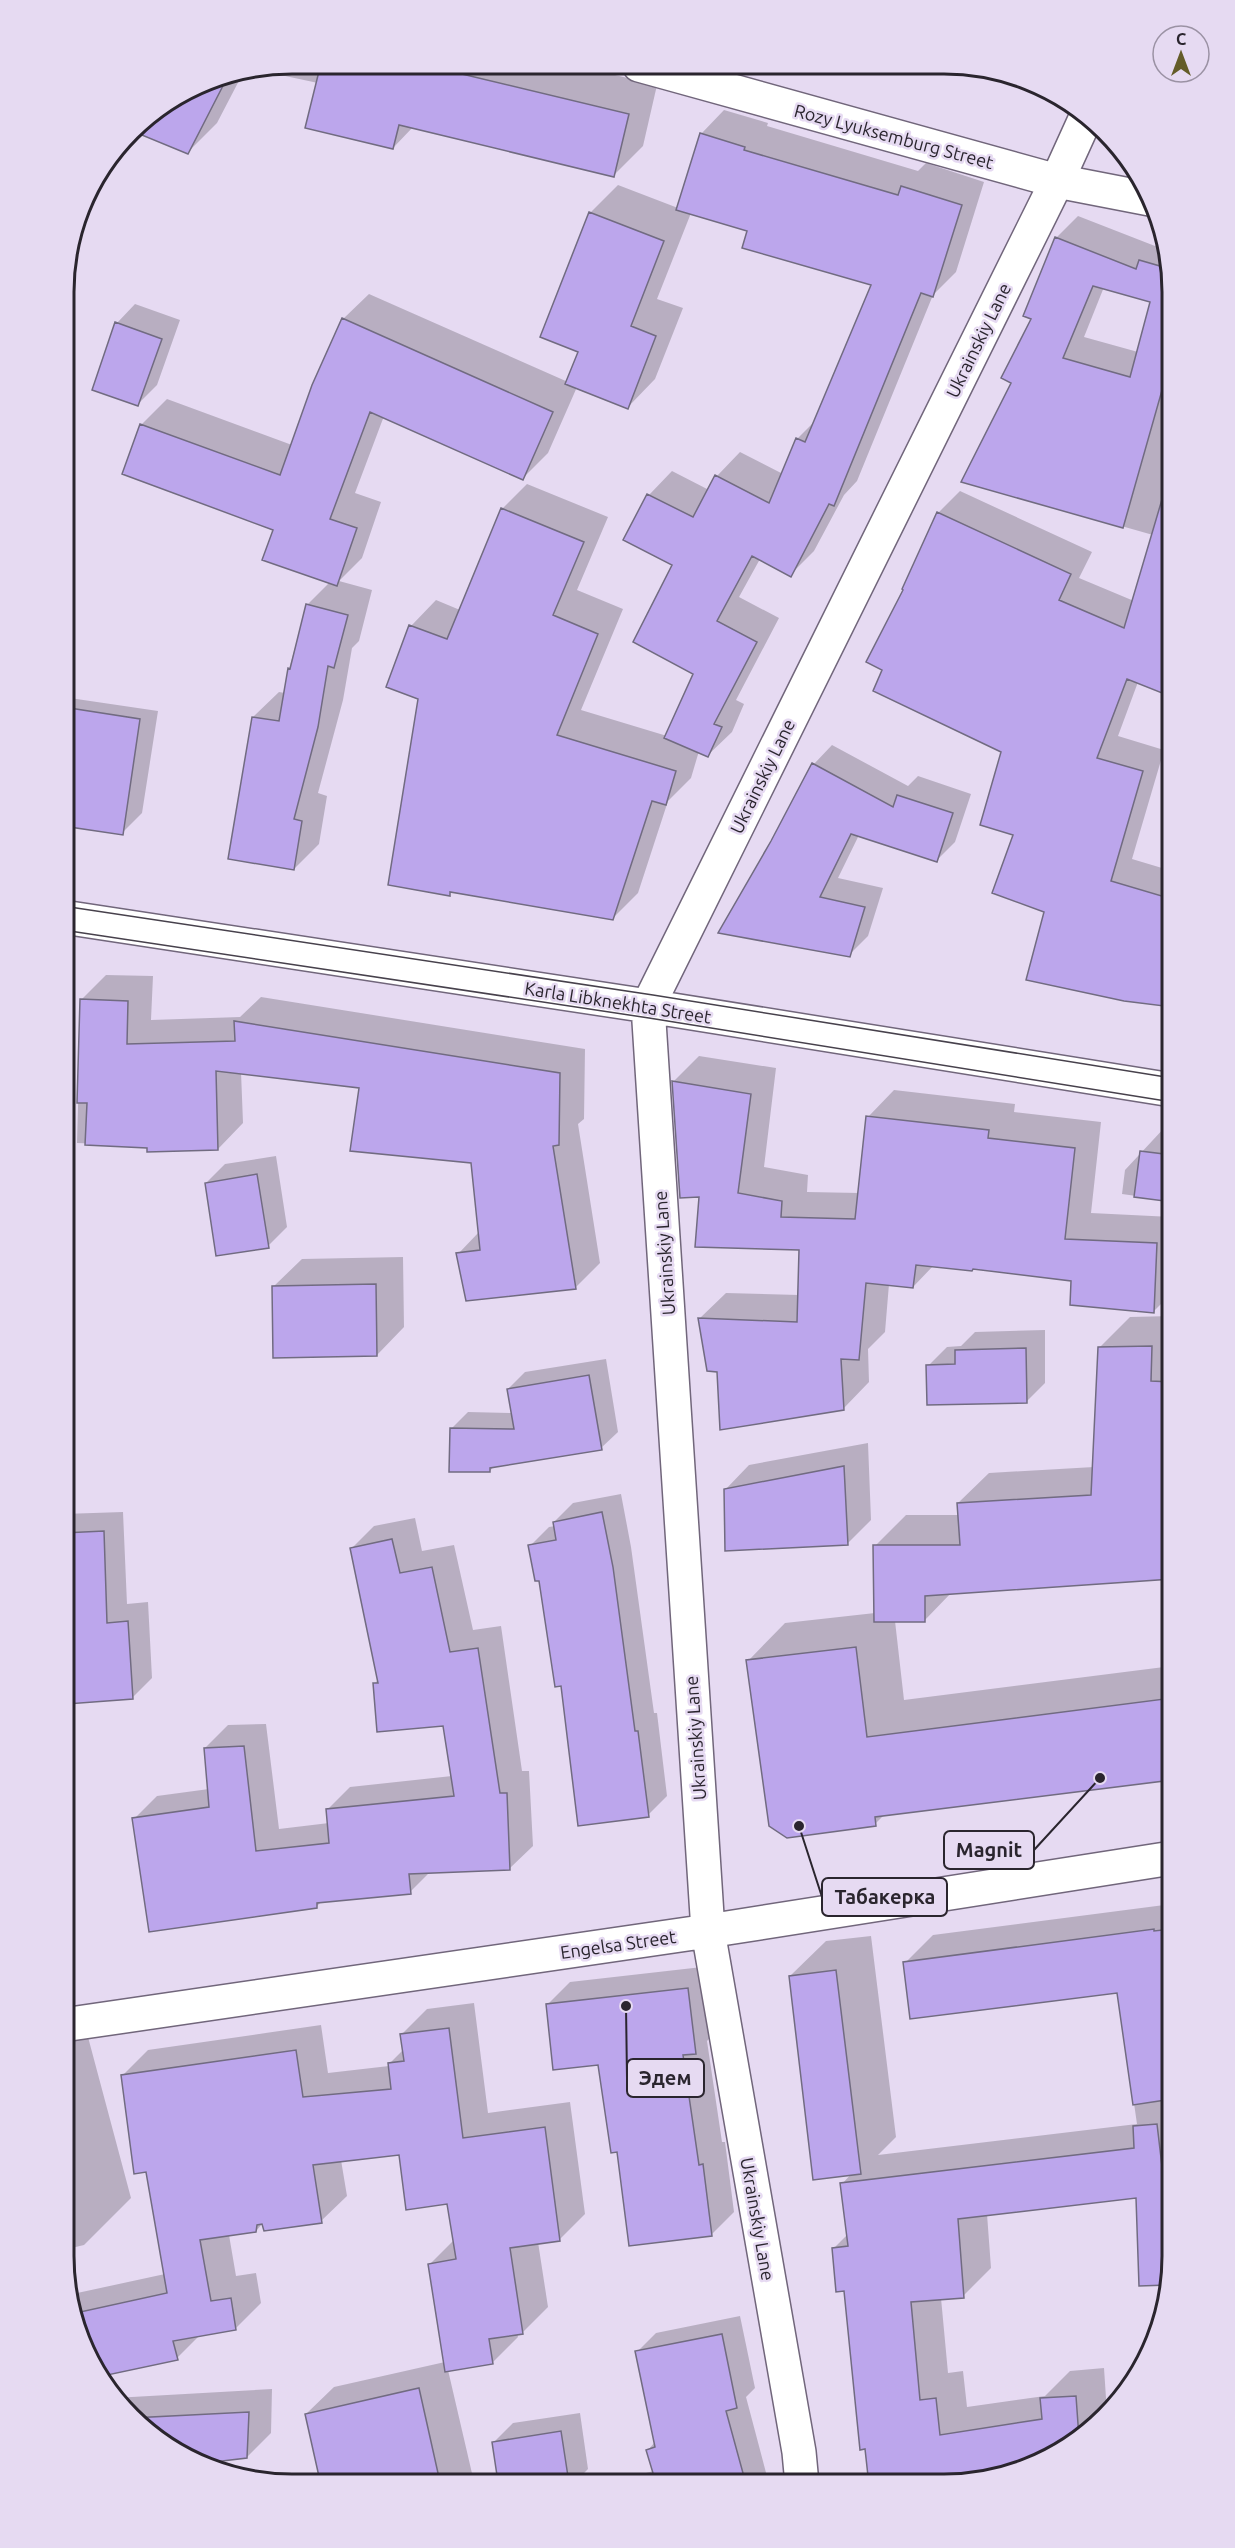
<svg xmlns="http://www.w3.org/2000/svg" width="1235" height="2548" font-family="Ubuntu,sans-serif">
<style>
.shadow{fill:#0003;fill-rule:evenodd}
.building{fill:#bca6ec;stroke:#716b81;stroke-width:1.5;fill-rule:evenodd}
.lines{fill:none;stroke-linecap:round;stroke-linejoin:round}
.minor-casing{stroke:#71667b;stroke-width:36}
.minor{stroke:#fff;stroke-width:33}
.tram{stroke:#47414c;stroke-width:1.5}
.labels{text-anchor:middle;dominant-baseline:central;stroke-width:5;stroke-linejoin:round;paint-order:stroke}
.street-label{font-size:18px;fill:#2a252e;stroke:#e6daf2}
.rim{fill:none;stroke:#2a252e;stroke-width:3}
.leader{fill:none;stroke:#2a252e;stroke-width:2}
.callout-dot{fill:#2a252e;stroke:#e6daf2;stroke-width:2}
.callout{fill:#e6daf2;stroke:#2a252e;stroke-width:2}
.callout-label{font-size:20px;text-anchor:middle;font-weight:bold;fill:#2a252e}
</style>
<rect width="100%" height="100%" fill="#e6daf2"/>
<path class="shadow" d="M291,63l282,2 84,20 -14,61 -29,29 -201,-48 -20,21 -75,-65 -61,-13z
M243,73l-26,50 -29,29 -55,-22 7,-10 64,-40z
M724,110l44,13 -1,3 151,45 8,-8 58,19 -28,90 -23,23 -76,186 -13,14 -30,56 -24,24 -30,-16 -21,38 40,21 -43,82 8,4 -12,28 -24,23 -9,-4 -8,27 -23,23 -30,92 -25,25 -161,-27 -3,3 -38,-268 25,-26 24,10 42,-101 25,-25 81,33 -31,73 46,19 -42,101 86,26 28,-63 -21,-108 -25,-70 23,-24 37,19 8,-14 23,-24 43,22 14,-35 19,-19 57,-136 -124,-54 -58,-17 -34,86 26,9 -28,71 -27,28 -51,-20 -29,66 -25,25 -139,-62 -29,77 26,9 -19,56 -23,23 33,9 -13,51 -7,7 -9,52 -25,93 9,3 -8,48 -25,25 -41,-152 26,-25 6,1 4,-24 18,-64 23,-23 -55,-53 -134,-104 26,-26 125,46 51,-126 26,-25 199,88 12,-31 10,-138 28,-28 60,23 23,-74z
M1078,216l77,30 7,-7 3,1 7,51v404l-34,-13 -20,54 46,14 -32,109 40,12v135l-157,-172 -13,-83 -118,-82 21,-80 33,-76 22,-22 132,61 -13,26 55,23 19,-66 -190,-54 50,-98 43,-145zM1104,287l48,14 -14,51 -54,-15z
M135,304l45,16 -23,65 -19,19 -21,-81z
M63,697l95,14 -16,102 -20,20 -59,-9z
M832,745l76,41 10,-10 53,18 -16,48 -19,19 -77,-26 -21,43 45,10 -15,48 -19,19 -76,-113 41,-78z
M106,975l47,1 -2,44 89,-3 21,-20 324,52 -1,70 -6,5 22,139 -25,25 -117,-34 21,-22 -7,-70 -111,-75 -120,-15 2,51 -25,26 -141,-6 4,-143z
M699,1056l77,12 -12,99 44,8 -1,17 53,1 8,-76 26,-27 121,14 -1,8 87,10 -10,91 81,4v76l-19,19 -81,-32 -98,-13 -40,-2 -21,22 -24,-3 -4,48 -17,17 1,33 -26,27 -124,-39 -20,-51 27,-26 73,2 1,-46 -100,-54 -27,-113z
M1166,1126l6,1v74l-50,-7 3,-24z
M276,1156l11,71 -19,19 -62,-63 19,-19z
M403,1257l1,70 -27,28 -103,-69 28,-27z
M1172,1316v261l-220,15 -28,29h-29l9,79 268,-34v112l-287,36 -10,10 -127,-163 37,-38 90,-10v-67l31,-31h53l-1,-12 31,-30 105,-6 6,-120 30,-30z
M1045,1330v53l-19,19 -98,-36 19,-19 14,-1 14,-14z
M606,1359l12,73 -17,16 -107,18 -4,5 -39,-42 17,-17 44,1 -4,-24 17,-17z
M868,1443l3,77 -24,24 -122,-54 24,-25z
M621,1494l10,53 23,166h3l10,83 -19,19 -86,-131 -21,-105 -11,-33 19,-19 6,-1 -1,-4 19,-19z
M123,1512l4,92 21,-2 4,76 -20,20 -69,-86v-98z
M415,1518l7,33 32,-6 19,85 28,-4 21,145h7l4,75 -23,22 -80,4 -20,20 -88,9 -5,5 -183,-87 23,-23 52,-7 -4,-41 23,-23 38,-1 13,105 50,-6 -1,-14 22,-22 102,-11 -8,-52 -70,-40 5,-5 -28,-130 23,-23z
M1172,1904l-1,368 -2,12 -28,1 -4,-88 -150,17 4,54 -28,28 -22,2 7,75 15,-2 4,36 78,-11 25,-25 34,-3 3,45 -37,34 -67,30 -59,8 -98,-196 -12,-41 14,-14 -6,-50 10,-11 -62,-197 36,-35 45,-5 25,201 -18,18 259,-31 -19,-132 -213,-29 28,-28z
M63,1908l4,22 -4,4z
M711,1966l7,63 -11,12 15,101h3l9,70 -23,23 -92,-85 -19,-87 -53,-58 23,-23z
M474,2003l14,110 82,-11 15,112 -25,25 -22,3 10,65 -25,25 -6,1 1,4 -26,26 -44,7 26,112 -153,-1 -15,-67 28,-27 111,-25 -16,-97 25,-25 -6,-37 -48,-49 -59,6 6,36 -26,25 -58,2 -7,8 -27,4 7,41 20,-3 5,30 -25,25 -36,7 -23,23 -79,17 -27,-59 -3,-21 97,-21 -18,-104 -25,-94 26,-26 173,-25 7,48 61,-7v-2l15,-15 -2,-15 25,-25z
M88,2037l43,161 -47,47 -21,5v-206z
M740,2316l15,72 -9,9 23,87 -154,-1 3,-3 36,-9 -6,-21 7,-8 -18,-90 19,-19z
M272,2389l-1,44 -24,24 -54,5 -53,-34 -26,-30z
M580,2413l8,56 -14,14 -74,-1 -6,-40 19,-19z"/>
<path class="building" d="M321,63l99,1 209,50 -15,63 -215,-52 -6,24 -88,-21z
M228,76l-40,78 -56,-23 8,-11 64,-40z
M700,133l45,14 -1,3 154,45 3,-9 61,19 -29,92 -12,-4 -87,213 -5,-2 -38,73 -39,-21 -35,65 40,21 -43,82 8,3 -14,30 -44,-19 29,-64 -60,-32 39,-77 -49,-25 24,-46 46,23 22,-42 54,28 27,-65 9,4 66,-157 -129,-37 5,-17 -71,-21z
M589,212l75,29 -33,85 25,10 -28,73 -63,-25 13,-32 -38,-15z
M1055,237l81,32 3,-9 21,6 2,-6 6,1 4,30v64l-49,173 -162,-46 50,-99 -10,-5 30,-59 -8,-3zM1093,286l57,16 -20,75 -67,-19z
M342,318l211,94 -30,68 -153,-68 -40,107 27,9 -20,58 -75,-26 11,-30 -151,-56 18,-50 140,51 32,-90z
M115,322l47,17 -24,67 -46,-16z
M1163,496l9,1v200l-45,-18 -30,79 46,13 -32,110 61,18v108l-48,-6 -98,-21 18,-68 -52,-19 21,-58 -33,-10 21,-73 -128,-61 9,-21 -16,-8 37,-72 -1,-1 35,-77 134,62 -12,26 65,28z
M501,508l83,34 -31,73 45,19 -41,101 119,36 -10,34 -14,-4 -39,119 -163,-28v4l-62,-11 30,-186 -32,-12 23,-62 38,14z
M306,604l42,11 -14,53 -6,-2 -10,61 -24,92 8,2 -8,49 -66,-11 24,-142 27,4 9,-53 2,1z
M63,707l77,12 -17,116 -60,-9z
M812,763l81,44 4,-12 56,18 -16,49 -86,-28 -31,63 45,10 -15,50 -132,-24 53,-92z
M80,999l48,2 -1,43 108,-3 -1,-20 326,52 -1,72 -6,1 23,143 -110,12 -10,-48 24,-3 -9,-87 -121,-12 9,-63 -143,-17 2,79 -71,2v-4l-62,-3 2,-42h-10z
M672,1081l79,13 -13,99 44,8 -1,16 74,2 11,-103 123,14 -1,8 87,10 -10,91 92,4 -3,70 -84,-8 1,-24 -98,-12 -1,2 -56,-6 -3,23 -47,-5 -7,77 -18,-1 3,51 -124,20 -3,-58 -10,-1 -9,-53 99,4 2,-72 -104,-3 4,-50 -19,1z
M1140,1151l32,4v47l-38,-5z
M257,1174l12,74 -53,8 -11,-73z
M376,1284l1,72 -104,2 -1,-72z
M1152,1346l-1,35 21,1v197l-247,17v26h-51l-1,-77h87l-3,-42 134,-8 7,-148z
M1026,1348l1,55 -100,2 -1,-40 29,-1v-14z
M589,1375l13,75 -112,18v4h-41l1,-44 64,1 -7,-40z
M844,1466l4,79 -123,6 -1,-62z
M602,1512l11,55 22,164h3l11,86 -71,9 -17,-140 -6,1 -16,-106h-4l-7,-36 28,-5 -3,-18z
M104,1531l3,92 21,-2 5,78 -66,5 -4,-67v-104z
M392,1539l8,34 32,-6 18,85 28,-4 22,145h7l3,77 -101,4 2,20 -94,9v5l-168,24 -17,-114 77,-11 -5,-59 40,-2 12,105 73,-8 -3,-34 128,-13 -11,-70 -66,6 -4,-49h5l-28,-135z
M856,1647l11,90 305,-39v82l-297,37 1,9 -89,12 -18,-12 -23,-166z
M1154,1929v2l18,-2v56l-9,2 9,61v51l-39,6 -16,-112 -207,26 -7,-57z
M836,1970l25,204 -48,6 -24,-204z
M688,1988l8,66 -13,1 16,110 4,-1 9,72 -83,10 -12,-94 -6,1 -13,-88 -45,5 -7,-66z
M449,2028l14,110 82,-11 15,114 -50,7 13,86 -34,5 4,25 -48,8 -17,-108 28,-5 -9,-55 -41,6 -7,-55 -86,10 9,58 -58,8 -2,-7 -5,1 -1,7 -56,8 11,61 20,-3 5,32 -63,11 5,19 -80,17 -27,-63 96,-21 -21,-121 -12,2 -13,-99 175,-25 7,47 88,-8 -3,-26 16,-2 -4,-27z
M1157,2124l14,119v29l-3,13 -29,1 -3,-88 -178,21 6,79 -53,4 9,98 16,-2 4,37 102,-16 -2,-21 36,-2 3,42 -9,9 -67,30 -59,8h-75l-4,-36 -5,1 -16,-159 -8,1 -4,-44 16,-2 -8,-63 294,-35 -1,-22z
M722,2334l15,74 -11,3 20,73 -90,-1 -10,-33 9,-3 -20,-96z
M419,2388l21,94 -120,-1 -15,-67z
M249,2412l-2,46 -50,6 -57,-36 -8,-10z
M561,2431l8,52 -71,-1 -6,-40z"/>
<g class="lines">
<g class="minor-casing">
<path id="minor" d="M639,65l418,116 93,18
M63,917l585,89 524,84
M63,2025l645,-94 464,-73
M802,2484l-3,-32 -91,-521 -60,-925 409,-825 30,-66"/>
</g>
<use href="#minor" class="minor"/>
<path class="tram" d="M63,906l590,89 519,83
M63,930l586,88 523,84"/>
</g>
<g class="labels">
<g class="street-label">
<text transform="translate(894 136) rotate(15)">Rozy Lyuksemburg Street</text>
<text transform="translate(978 340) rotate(-64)">Ukrainskiy Lane</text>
<text transform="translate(762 776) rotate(-64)">Ukrainskiy Lane</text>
<text transform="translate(618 1002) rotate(9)">Karla Libknekhta Street</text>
<text transform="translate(664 1253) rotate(-94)">Ukrainskiy Lane</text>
<text transform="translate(695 1738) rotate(-94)">Ukrainskiy Lane</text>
<text transform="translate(618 1944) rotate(-8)">Engelsa Street</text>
<text transform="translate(758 2219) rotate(80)">Ukrainskiy Lane</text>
</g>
</g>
<path d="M0 0H1235V2548H0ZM292 74H944A218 218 0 0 1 1162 292V2256A218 218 0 0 1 944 2474H292A218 218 0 0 1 74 2256V292A218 218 0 0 1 292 74Z" fill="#e6daf2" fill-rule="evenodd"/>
<path class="rim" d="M292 74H944A218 218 0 0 1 1162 292V2256A218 218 0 0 1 944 2474H292A218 218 0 0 1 74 2256V292A218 218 0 0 1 292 74Z"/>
<path class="leader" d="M1100 1778L1034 1850M799 1826L822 1897M626 2006L627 2078"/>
<g class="callout-dot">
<circle cx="1100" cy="1778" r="6"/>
<circle cx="799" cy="1826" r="6"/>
<circle cx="626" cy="2006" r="6"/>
</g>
<g class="callout">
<rect x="944" y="1831" width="90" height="38" rx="6"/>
<rect x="822" y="1878" width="125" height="38" rx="6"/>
<rect x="627" y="2059" width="77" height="38" rx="6"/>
</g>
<g class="callout-label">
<text x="989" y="1857">Magnit</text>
<text x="885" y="1904">Табакерка</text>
<text x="665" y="2085">Эдем</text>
</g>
<g transform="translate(1181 54)"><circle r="28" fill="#e6daf2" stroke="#9b92a4" stroke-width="1.5"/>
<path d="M0-4.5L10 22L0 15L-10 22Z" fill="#645c29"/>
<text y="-9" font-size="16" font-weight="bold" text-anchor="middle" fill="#2a252e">С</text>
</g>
</svg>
